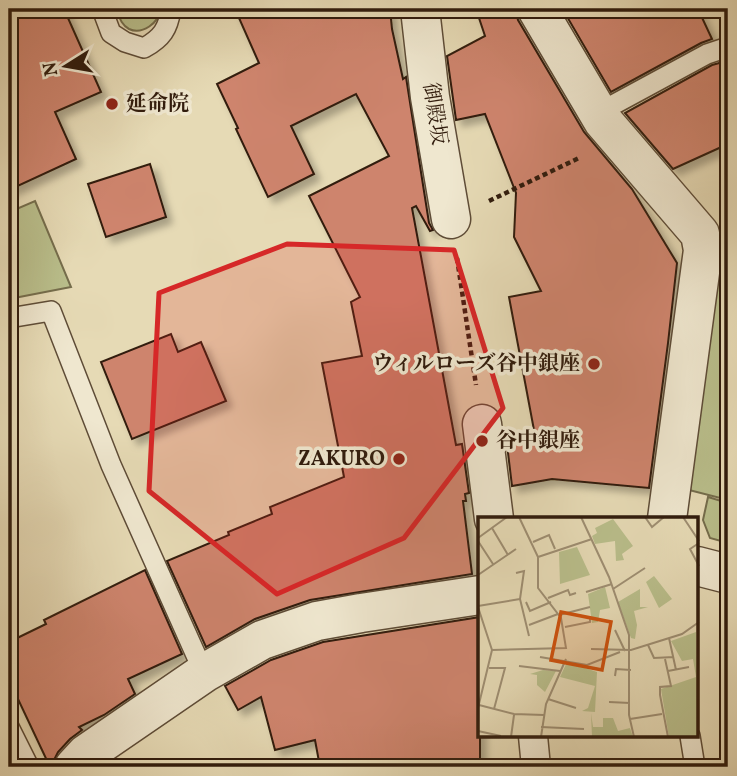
<svg xmlns="http://www.w3.org/2000/svg" width="737" height="776" font-family="Vollkorn,'Noto Serif JP',serif">
<style>
.green{fill:#b9be8b;stroke:#756d4c;stroke-width:2}
.building{fill:#ce846d;stroke:#311c0d;stroke-width:2;filter:url(#shadow)}
.lines{fill:none;stroke-linecap:round;stroke-linejoin:round}
.service-casing{stroke:#5e4c37;stroke-width:22}
.pedestrian-casing{stroke:#5e4c37;stroke-width:31}
.minor-casing{stroke:#5e4c37;stroke-width:41}
.path{stroke:#311c0d;stroke-width:4.5;stroke-dasharray:5 3.5;stroke-linecap:butt}
.service{stroke:#efe7cf;stroke-width:19}
.pedestrian{stroke:#efe7cf;stroke-width:28}
.minor{stroke:#efe7cf;stroke-width:38}
.marked{fill:#d62828;fill-opacity:0.2;stroke:#d62828;stroke-width:5;stroke-linejoin:round}
.poi-dot{fill:#8f2418;stroke:#efe7cf;stroke-width:2.5}
.labels{text-anchor:middle;dominant-baseline:central;stroke-width:7;stroke-linejoin:round;paint-order:stroke}
.poi-label{font-size:21px;font-weight:bold;fill:#311c0d;stroke:#efe7cf;text-anchor:start}
.street-label{font-size:21px;fill:#311c0d;stroke:#efe7cf}
.inset-road{fill:none;stroke:#9e8e72;stroke-width:2}
.view{fill:#cd500c;fill-opacity:0.15;stroke:#cd500c;stroke-width:3.5}
.inset-edge{fill:none;stroke:#311c0d;stroke-width:3.5}
</style>
<defs>
<filter id="shadow"><feDropShadow dx="6" dy="6" stdDeviation="3.5" flood-color="#0004"/></filter>
</defs>
<rect width="100%" height="100%" fill="#e6dab5"/>
<filter id="stains"><feTurbulence type="fractalNoise" baseFrequency=".00286" numOctaves="4"/><feColorMatrix values="0 0 0 0 .2 0 0 0 0 .09 0 0 0 0 .02 0 0 0 .5 -.17"/></filter>
<radialGradient id="worn" r=".72"><stop offset=".6" stop-color="#630" stop-opacity="0"/><stop offset="1" stop-color="#630" stop-opacity=".3"/></radialGradient>
<path class="green" d="M116,9h43c1,14 -17,26 -30,20 -8,-4 -10,-13 -13,-20z
M35,201l36,86 -62,12v-88h3z
M728,219v281l-39,-10 30,-242z
M708,497l20,6v40l-18,-5 -7,-18z"/>
<path class="building" d="M9,9h55l37,83 -46,20 21,47 -67,31z
M235,9h155l2,20 11,50 3,-2 23,146 4,7 -3,1 -14,-25 -4,2 44,237 6,-1 7,49 -4,1 1,7h-3l9,73 -162,26 -55,19 -49,28 -39,-86 62,-26 -1,-3 44,-18 -2,-7 74,-30 -22,-114 40,-7 -11,-54 9,-5 -51,-101 80,-40 -33,-62 -65,32 23,48 -46,23 -32,-68 2,-1 -21,-44 42,-21z
M476,9h39l3,11 66,112 48,57 45,74 -9,80 -19,145 -97,-9 -40,7 -6,-50 28,-6 -25,-133 32,-6 -27,-54 2,-44 -31,-79 -29,6 -9,-64 38,-20z
M577,9h121l14,30 -11,4 -90,49 -45,-77z
M723,62l5,12v70l-55,25 -48,-56 87,-48z
M150,164l16,53 -60,20 -18,-53z
M171,334l7,18 23,-10 25,59 -94,38 -31,-77z
M145,570l37,84 -54,25 7,15 -31,21 -25,12 3,3 -12,9 -12,13 -5,10v5h-3l-41,-87v-38l37,-18 -2,-4z
M480,617v150h-160l-5,-27 -40,10 -14,-53 -23,13 -13,-24 46,-26 52,-18z"/>
<g class="lines">
<g class="service-casing">
<path id="service" d="M102,9l9,24 14,9 19,6c18,-10 24,-19 27,-39
M598,113l109,-59 21,-7
M9,318l42,-7 60,154 93,208
M9,727l20,40
M690,736l5,31"/>
</g>
<g class="pedestrian-casing">
<path id="pedestrian" d="M533,736l3,31"/>
</g>
<g class="minor-casing">
<path id="minor" d="M420,9l10,88 21,122
M537,9l66,112 97,113 3,16 -36,269
M482,424l12,95
M697,566l31,8
M74,767l12,-13 118,-81 58,-33 55,-19 44,-8 119,-18"/>
</g>
<path class="path" d="M489,201l90,-43
M457,258l19,127"/>
<use href="#service" class="service"/>
<use href="#pedestrian" class="pedestrian"/>
<use href="#minor" class="minor"/>
</g>
<path class="marked" d="M287,244l167,6 49,158 -99,130 -127,56 -128,-103 10,-198z"/>
<g class="poi-dot">
<circle cx="112" cy="104" r="7"/>
<circle cx="594" cy="364" r="7"/>
<circle cx="482" cy="441" r="7"/>
<circle cx="399" cy="459" r="7"/>
</g>
<g class="labels">
<g class="poi-label">
<text x="126" y="104">延命院</text>
<text x="580" y="364" text-anchor="end">ウィルローズ谷中銀座</text>
<text x="496" y="441">谷中銀座</text>
<text x="385" y="459" text-anchor="end">ZAKURO</text>
</g>
<g class="street-label">
<text transform="translate(434 114) rotate(81)">御殿坂</text>
</g>
</g>
<g transform="translate(478 517)">
<rect width="220" height="220" fill="#e6dab5"/>
<path d="M135,2l20,27 -11,8 2,6 -8,1 -1,-20 -20,3 -3,-8 5,-3 -2,-5zM99,30l13,28 -30,9 -1,-32zM176,59l18,23 -13,9 -13,-26zM127,70l5,21 -10,2 -2,12 -6,1 -4,-29zM162,72v18h8l-14,4 3,14 -2,14 -4,-1 -13,-36zM218,115l2,105h-29l-8,-48 35,-12 -3,-18 -11,2 -11,-20zM89,145l30,10 -2,40 -13,-1 6,-3 7,-22 -35,-9zM65,153l13,1 -11,21 -8,-7v-10l-7,-1zM113,196l2,14h10v-9h10l5,13 12,-3 3,9h-41z" fill="#b9be8b"/>
<path class="inset-road" d="M103,0l28,60 20,58v80l5,22M167,0l7,10 12,-10M205,0l16,24M14,11l16,27M0,21l29,-21M0,24l15,23M55,25l16,-7 6,14M221,26l-9,6 9,17M60,40l54,-18M38,56l8,-2 -4,28 9,37M0,58l38,-26M135,72l32,-21M108,75l26,-8M70,81l20,-8 2,5 6,-2M48,85l4,9 21,-9M0,89l42,-7M0,90l14,43 -14,58M81,98l31,-8M51,108l29,-11M87,110l25,-5v-6M137,113l10,21M191,121l7,32M170,128l6,13 20,-1M113,132l40,1 51,-16 17,-12M14,133l74,-2 -5,-30 -23,-30v-31l-19,-40M62,140l47,8 33,-13M187,142l6,27 -11,1v8l8,42M41,149l41,5M11,151h16l-11,41M190,154l21,-4M137,159l1,-7 15,1M70,182l28,9M131,185l21,1M1,188l35,9 30,1M152,202l32,-5M63,210l43,2M0,214l23,5M33,220l3,-22M63,220l5,-33 20,-45"/>
<path class="view" d="M83,95l50,10 -9,48 -51,-10z"/>
<rect width="220" height="220" class="inset-edge"/>
</g>
<rect width="737" height="776" fill="none" stroke="#e6dab5" stroke-width="35"/>
<rect x="10" y="10" width="716" height="755" fill="none" stroke="#311c0d" stroke-width="3.5"/>
<rect x="18" y="18" width="702" height="741" fill="none" stroke="#311c0d" stroke-width="2"/>
<g transform="translate(66 66) rotate(259)" stroke="#efe7cf" stroke-width="5" paint-order="stroke">
<path d="M0-5L12 26L0 18L-12 26Z" fill="#311c0d"/>
<text y="-10" font-size="19" font-weight="bold" text-anchor="middle" fill="#311c0d">N</text>
</g>
<rect width="100%" height="100%" filter="url(#stains)"/>
<rect width="100%" height="100%" fill="url(#worn)"/>
</svg>
